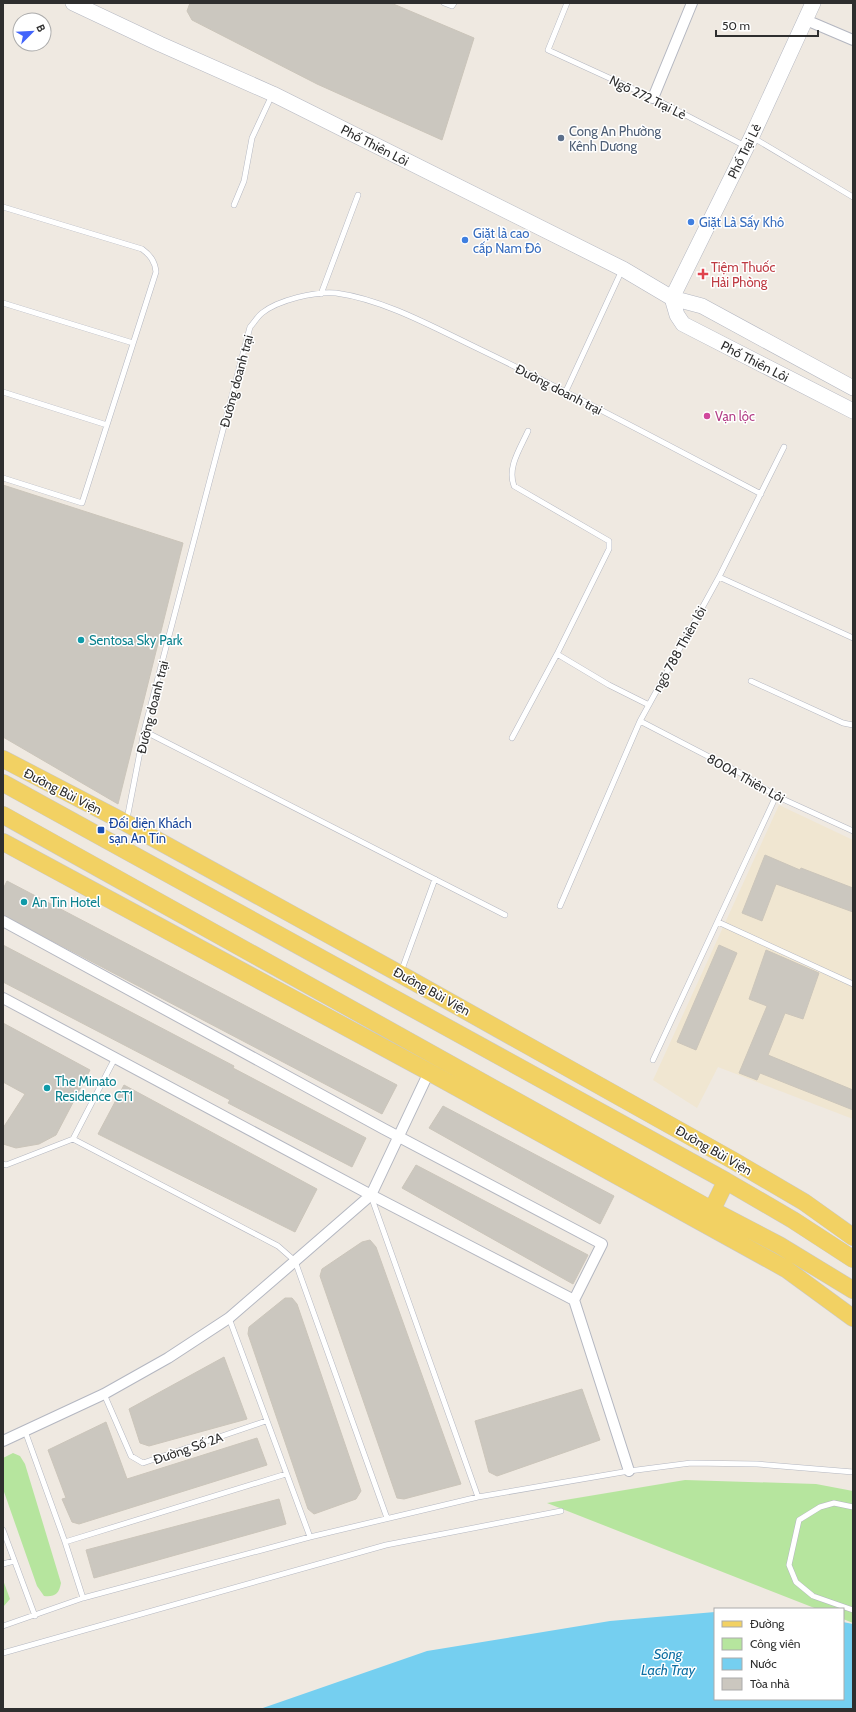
<svg xmlns="http://www.w3.org/2000/svg" width="856" height="1712" font-family="Cabin,sans-serif">
<style>
.education{fill:#f0e6d1}
.green{fill:#b6e59e}
.water{fill:#75cff0}
.building{fill:#cbc7bf;stroke:#cbc5ba}
.lines{fill:none;stroke-linecap:round;stroke-linejoin:round}
.lane-casing{stroke:#b4b7c1;stroke-width:6}
.street-casing{stroke:#b4b7c1;stroke-width:12}
.secondary-casing{stroke:#b4b7c1;stroke-width:16}
.primary-casing{stroke:#c9c9c9;stroke-width:18}
.lane{stroke:#fff;stroke-width:5}
.street{stroke:#fff;stroke-width:10}
.secondary{stroke:#fff;stroke-width:15}
.primary{stroke:#f2d163;stroke-width:17}
.service-dot{fill:#5c6f8a;stroke:#fff;stroke-width:1.5}
.shop-dot{fill:#3f7fe0;stroke:#fff;stroke-width:1.5}
.health-dot{fill:#e0444e;stroke:#fff;stroke-width:1.5}
.hotel-dot{fill:#d1479c;stroke:#fff;stroke-width:1.5}
.culture-dot{fill:#0f9aa8;stroke:#fff;stroke-width:1.5}
.transit-dot{fill:#1a4fb4;stroke:#fff;stroke-width:1.5}
.labels{text-anchor:middle;dominant-baseline:central;stroke-width:3;stroke-linejoin:round;paint-order:stroke}
.street-label{font-size:13px;fill:#2e2e2e;stroke:#fff}
.service-label{font-size:13px;fill:#4e5e75;stroke:#fff;text-anchor:start}
.shop-label{font-size:13px;fill:#366cbe;stroke:#fff;text-anchor:start}
.health-label{font-size:13px;fill:#be3a42;stroke:#fff;text-anchor:start}
.hotel-label{font-size:13px;fill:#b23c85;stroke:#fff;text-anchor:start}
.culture-label{font-size:13px;fill:#0d838f;stroke:#fff;text-anchor:start}
.transit-label{font-size:13px;fill:#164399;stroke:#fff;text-anchor:start}
.water-label{font-size:14px;font-style:italic;fill:#0d6fa3;stroke:#fff}
</style>
<rect width="100%" height="100%" fill="#efe9e1"/>
<path class="education" d="M779,805l74,35v279l-135,-52 -21,41 -44,-28z"/>
<path class="green" d="M13,1453l7,3 5,8 36,119c-2,11 -6,14 -17,13l-7,-10 -34,-97v-31z
M685,1480l131,4 37,7v132l-10,-4v-10h-26l-270,-106z
M3,1580l7,19 -7,8z"/>
<path class="water" d="M715,1612v87h128v-77l10,2v85h-593l167,-58 183,-30z"/>
<path class="building" d="M190,3h201l83,35 -32,102 -125,-56 -125,-64 -5,-9z
M3,485l180,58 -65,261 -115,-67z
M765,855l35,15 1,-2 52,20v24l-77,-28 -14,37 -20,-8z
M7,881l390,204 -15,29 -379,-199v-26z
M3,945l231,121 -1,2 133,70 -14,29 -124,-64 2,-3 -227,-118z
M719,945l18,8 -41,97 -19,-8z
M766,950l53,23 -16,46 -18,-6 -17,42 85,35v20l-93,-37 -3,7 -18,-7 28,-67 -18,-7z
M3,1023l87,47 -34,65 -17,9 -23,4 -13,-4v-16l22,-34 -22,-12z
M124,1085l193,104 -22,43 -197,-98z
M443,1106l171,90 -14,28 -171,-96z
M416,1165l172,90 -15,29 -171,-96z
M370,1240l6,7 85,237 -57,15 -7,-1 -77,-222 2,-7 40,-27z
M285,1298h7l5,6 64,187 -5,8 -42,15 -6,-5 -60,-175 1,-7z
M224,1357l23,62 -98,27 -9,-3 -11,-34z
M582,1389l18,51 -103,36 -8,-4 -14,-51z
M106,1422l21,57 130,-41 10,27 -188,59 -7,-2 -10,-23 4,-1 -18,-48z
M279,1499l7,25 -192,54 -8,-28z"/>
<g class="lines">
<g class="lane-casing">
<path id="lane" d="M444,3l8,3 2,-3
M567,3l-19,47 105,48 92,48
M752,137l101,60
M234,205l10,-24 8,-43 20,-43
M3,207l139,42c8,6 13,12 14,23l-74,231 -79,-25
M321,294l37,-99
M3,303l130,40
M566,391l56,-121
M3,392l104,33
M719,577l134,61
M557,654l52,31 40,20
M751,681l92,42 10,2
M640,721l104,54 32,21 77,35
M144,731l361,184
M512,738l45,-84 52,-105v-8l-95,-55c-7,-19 6,-37 14,-55
M127,819l17,-88 106,-404c4,-4 7,-10 12,-14 16,-13 54,-22 74,-20 49,7 97,34 141,55 96,46 189,96 284,146
M560,906l80,-185 79,-144 65,-130
M718,922l135,62
M401,972l34,-93
M115,1058l-42,81 205,107 17,15 92,257
M653,1060l123,-264
M3,1164l3,1 67,-26
M371,1196l107,301
M229,1318l81,219
M104,1394l27,62 12,7 123,-42
M25,1431l40,111 18,56
M853,1507l-19,-4 -14,4 -21,13 -10,45 7,17 17,14 40,14
M3,1530l32,86
M65,1542l221,-68
M3,1564l11,-3
M3,1626l80,-28 227,-61 168,-40 151,-26 62,-8 66,1 96,8
M3,1653l383,-108 175,-34"/>
</g>
<g class="street-casing">
<path id="street" d="M806,20l47,20
M653,98l39,-95
M3,921l381,208 218,115 -28,56
M3,998l368,197 203,105 55,171
M3,1441l101,-47 64,-36 61,-40 66,-57 76,-66 58,-123"/>
</g>
<g class="secondary-casing">
<path id="secondary" d="M73,3l87,41 113,50 350,175 49,29 30,8 151,82
M672,298l80,-162 61,-133
M672,298l5,17 6,9 170,87"/>
</g>
<g class="primary-casing">
<path id="primary" d="M3,759l123,64 274,151 334,187 70,41 49,35
M3,783l723,398 67,39 60,39
M3,815l709,395 67,35 74,45
M3,842l426,230 357,197 67,49
M712,1210l14,-29"/>
</g>
<use href="#lane" class="lane"/>
<use href="#street" class="street"/>
<use href="#secondary" class="secondary"/>
<use href="#primary" class="primary"/>
</g>
<circle class="service-dot" cx="561" cy="138" r="4"/>
<g class="shop-dot">
<circle cx="691" cy="222" r="4"/>
<circle cx="465" cy="240" r="4"/>
</g>
<path class="health-dot" d="M701 268h4v4h4v4h-4v4h-4v-4h-4v-4h4z"/>
<circle class="hotel-dot" cx="707" cy="416" r="4"/>
<g class="culture-dot">
<circle cx="81" cy="640" r="4"/>
<circle cx="24" cy="902" r="4"/>
<circle cx="47" cy="1088" r="4"/>
</g>
<rect class="transit-dot" x="97" y="826" width="8" height="8" rx="2"/>
<g class="labels">
<g class="street-label">
<text transform="translate(648 97) rotate(26)">Ngõ 272 Trại Lẻ</text>
<text transform="translate(375 145) rotate(27)">Phố Thiên Lôi</text>
<text transform="translate(744 151) rotate(-64)">Phố Trại Lẻ</text>
<text transform="translate(755 361) rotate(27)">Phố Thiên Lôi</text>
<text transform="translate(236 381) rotate(-75)">Đường doanh trại</text>
<text transform="translate(559 389) rotate(27)">Đường doanh trại</text>
<text transform="translate(679 649) rotate(-61)">ngõ 788 Thiên lôi</text>
<text transform="translate(152 707) rotate(-76)">Đường doanh trại</text>
<text transform="translate(746 778) rotate(29)">800A Thiên Lôi</text>
<text transform="translate(63 791) rotate(27)">Đường Bùi Viện</text>
<text transform="translate(432 991) rotate(29)">Đường Bùi Viện</text>
<text transform="translate(714 1150) rotate(30)">Đường Bùi Viện</text>
<text transform="translate(188 1448) rotate(-19)">Đường Số 2A</text>
</g>
<g class="service-label">
<text x="569" y="131">Cong An Phường<tspan x="569" dy="15">Kênh Dương</tspan></text>
</g>
<g class="shop-label">
<text x="699" y="222">Giặt Là Sấy Khô</text>
<text x="473" y="233">Giặt là cao<tspan x="473" dy="15">cấp Nam Đô</tspan></text>
</g>
<g class="health-label">
<text x="711" y="267">Tiệm Thuốc<tspan x="711" dy="15">Hải Phòng</tspan></text>
</g>
<g class="hotel-label">
<text x="715" y="416">Vạn lộc</text>
</g>
<g class="culture-label">
<text x="89" y="640">Sentosa Sky Park</text>
<text x="32" y="902">An Tin Hotel</text>
<text x="55" y="1081">The Minato<tspan x="55" dy="15">Residence CT1</tspan></text>
</g>
<g class="transit-label">
<text x="109" y="823">Đối diện Khách<tspan x="109" dy="15">sạn An Tín</tspan></text>
</g>
<g class="water-label">
<text x="668" y="1654">Sông<tspan x="668" dy="16">Lạch Tray</tspan></text>
</g>
</g>
<rect width="856" height="1712" fill="none" stroke="#2e2e2e" stroke-width="8"/>
<rect x="714" y="1608" width="130" height="92" fill="#ffffff" stroke="#ababab"/>
<rect x="722" y="1621" width="20" height="6" fill="#f2d163" stroke="#ababab"/>
<text x="750" y="1628" font-size="12" fill="#2e2e2e">Đường</text>
<rect x="722" y="1638" width="20" height="12" fill="#b6e59e" stroke="#ababab"/>
<text x="750" y="1648" font-size="12" fill="#2e2e2e">Công viên</text>
<rect x="722" y="1658" width="20" height="12" fill="#75cff0" stroke="#ababab"/>
<text x="750" y="1668" font-size="12" fill="#2e2e2e">Nước</text>
<rect x="722" y="1678" width="20" height="12" fill="#cbc7bf" stroke="#ababab"/>
<text x="750" y="1688" font-size="12" fill="#2e2e2e">Tòa nhà</text>
<g transform="translate(32 32) rotate(66)"><circle r="19" fill="#ffffff" stroke="#ababab"/>
<path d="M0-3L7 15L0 10L-7 15Z" fill="#4264fb"/>
<text y="-6" font-size="11" font-weight="bold" text-anchor="middle" fill="#2e2e2e">B</text>
</g>
<path d="M716 30v6h102v-6" fill="none" stroke="#2e2e2e" stroke-width="2"/>
<text x="722" y="30" font-size="12" fill="#2e2e2e" stroke="#ffffff" stroke-width="3" paint-order="stroke">50 m</text>
</svg>
